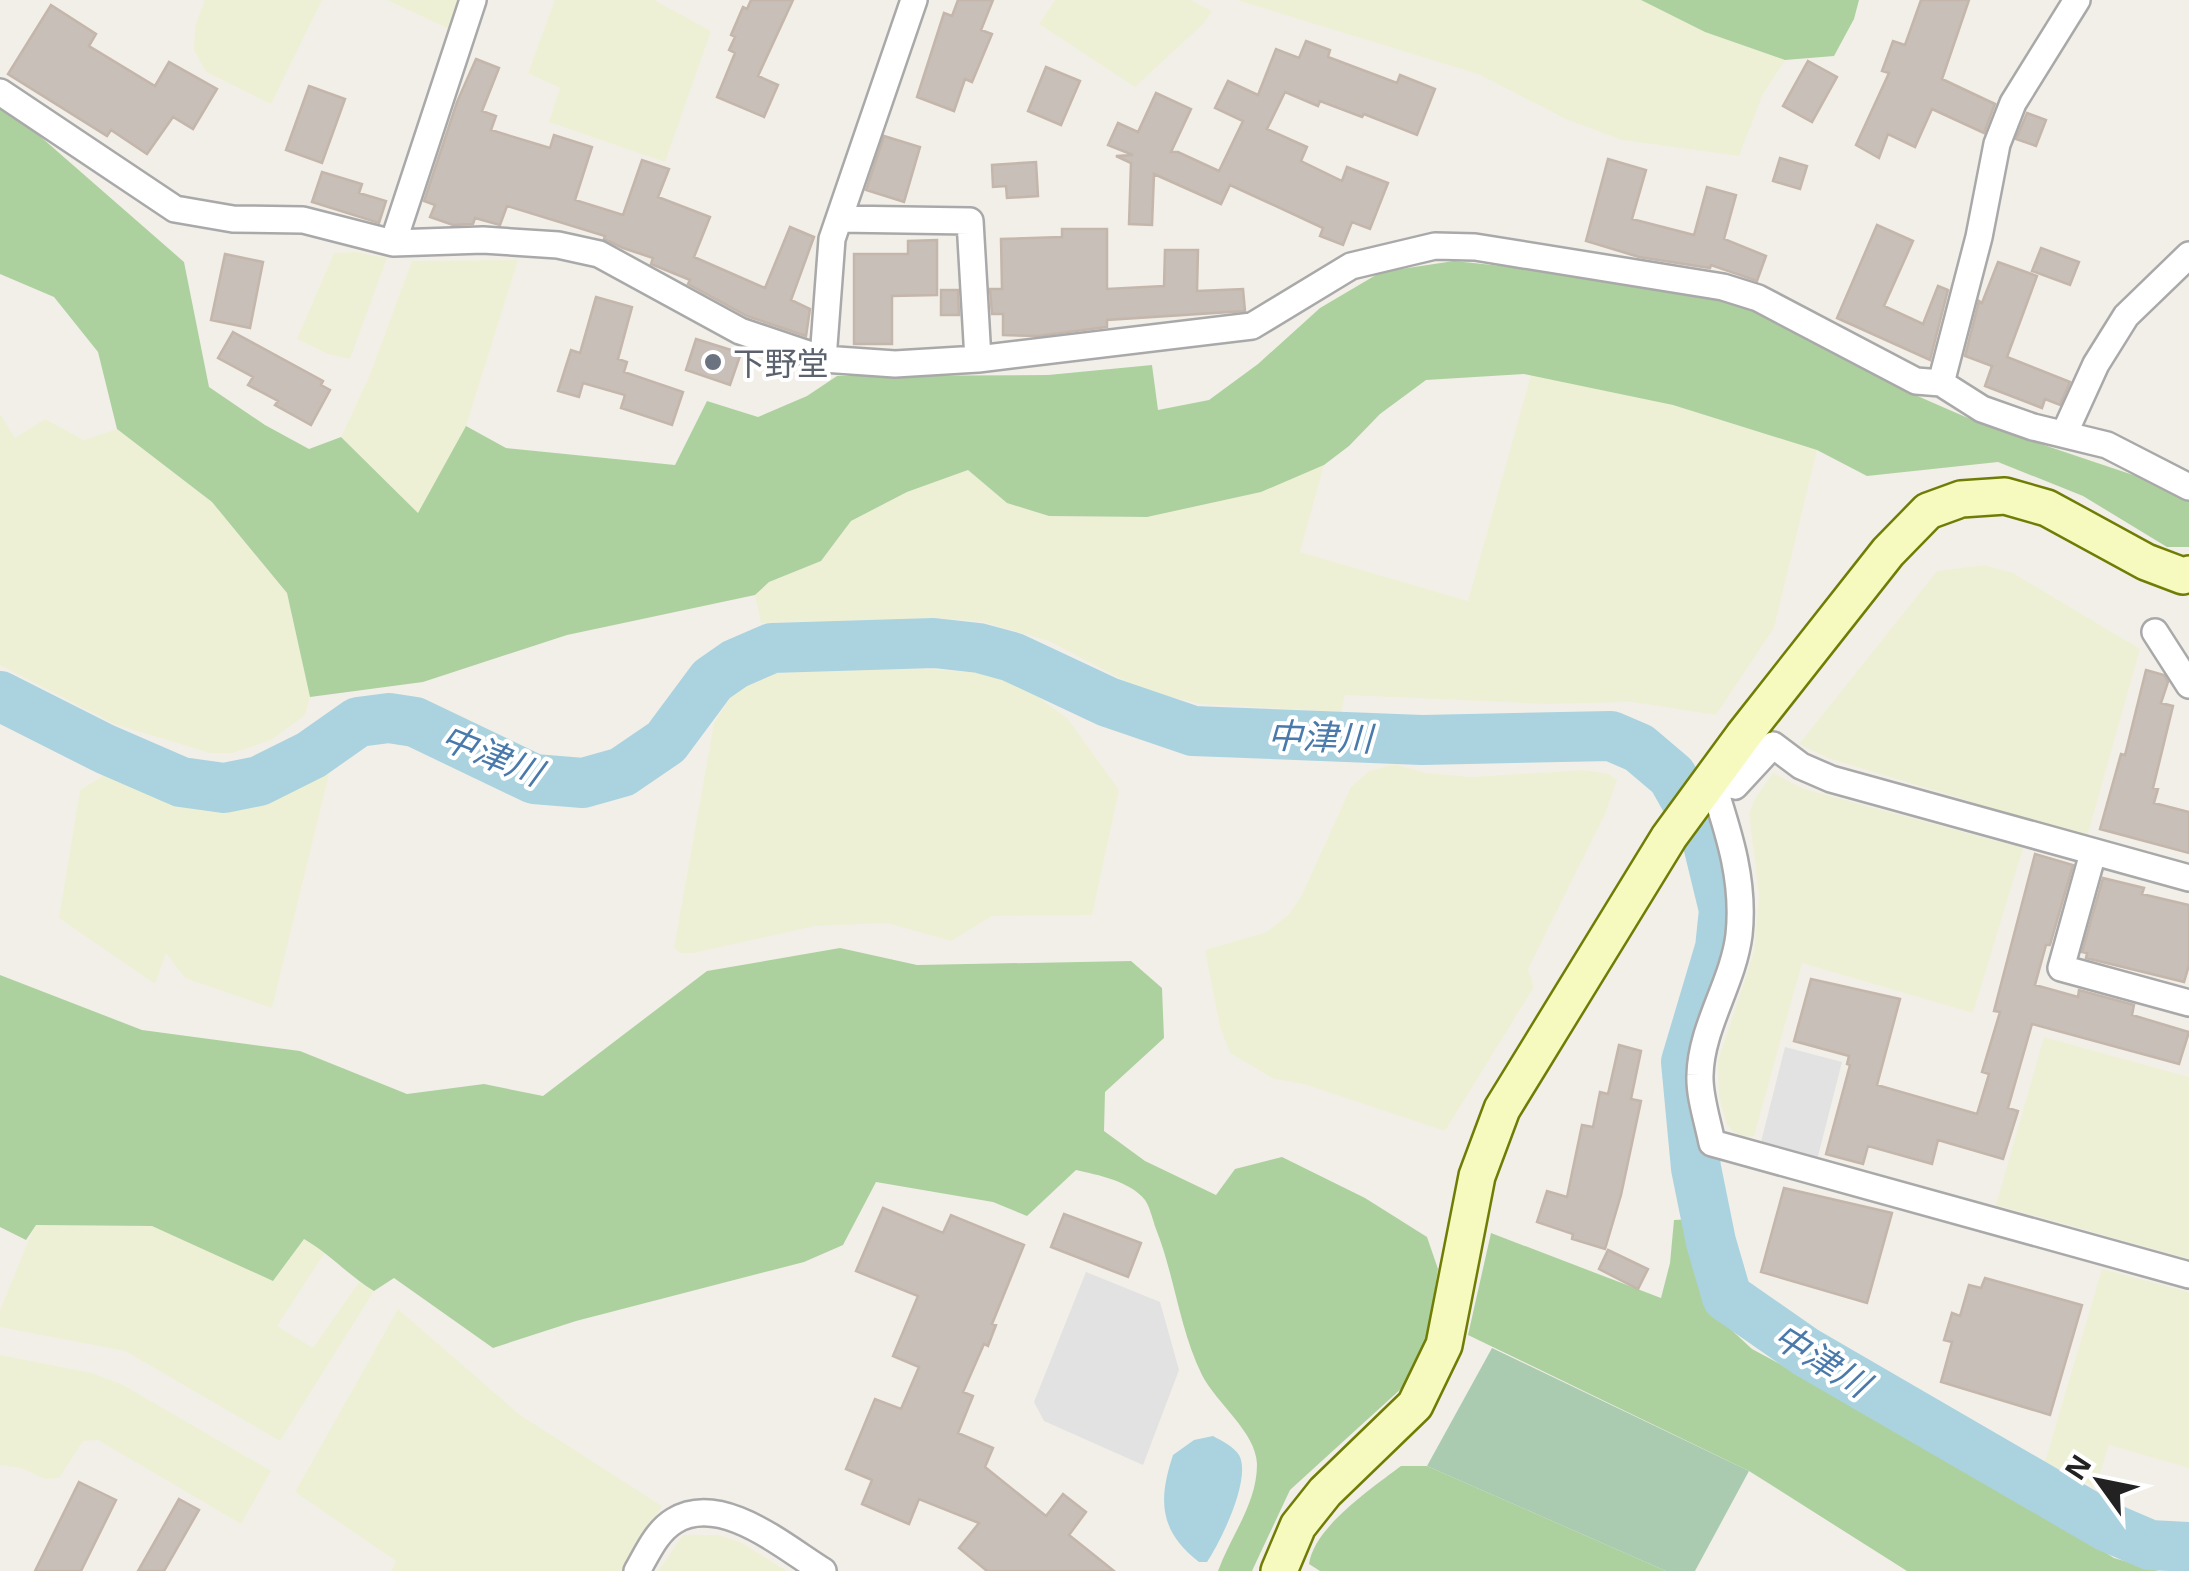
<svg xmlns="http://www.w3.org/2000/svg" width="2189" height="1571" font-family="'Noto Sans','Noto Sans JP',sans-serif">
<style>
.farmland{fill:#eef0d5}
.forest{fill:#add19e}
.cemetery{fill:#aacbaf}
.parking{fill:#e2e2e2}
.water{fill:#aad3df}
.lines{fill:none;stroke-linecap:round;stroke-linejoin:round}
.river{stroke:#aad3df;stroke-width:50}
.building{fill:#c7bfb8;stroke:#c4b6ab;stroke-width:2.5}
.street-casing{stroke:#a9a9a9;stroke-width:30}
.secondary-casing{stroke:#707d05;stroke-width:40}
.street{stroke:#fff;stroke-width:25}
.secondary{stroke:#f7fabf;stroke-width:35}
.worship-dot{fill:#6b7280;stroke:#fff;stroke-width:4}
.labels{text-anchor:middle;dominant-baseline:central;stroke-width:8;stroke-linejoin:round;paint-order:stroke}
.worship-label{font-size:32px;fill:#5b616d;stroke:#fff;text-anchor:start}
.water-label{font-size:35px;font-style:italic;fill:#4a7aab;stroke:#fff}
</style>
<rect width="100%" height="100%" fill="#f2efe9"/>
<path class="farmland" d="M205,0h117l-51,104 -65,-32 -12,-22 1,-24z
M387,0h73l-11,29z
M555,0h99l57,31 -46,131 -116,-40 11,-34 -32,-15z
M1055,0h135l22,11 -9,13 -68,63 -96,-63z
M1237,0h404l64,32 80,28 -22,34 -24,62 -117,-16 -54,-20 -90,-46z
M355,252l32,6 -37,101 -22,-5 -31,-15 37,-86z
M518,260l-52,166 -47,88 -78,-77 28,-60 43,-116z
M1532,371l141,34 144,45 -43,178 -58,87 -84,-13 -84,2 -203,-9 -4,17 -141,-8 -60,-15 -91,-48 -66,-19 -45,-4 -177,5 -6,-28 14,-13 52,-21 30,-40 56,-29 61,-22 39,33 42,13 98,1 114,-25 63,-27 -24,87 168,49z
M0,414l15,24 30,-19 39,21 33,-11 95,73 75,91 23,104 -5,18 -34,25 -38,13h-23l-96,-29 -114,-59z
M1984,565l29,8 127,76 -53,188 -259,-79 -29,-14 138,-173z
M906,668l85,5 35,15 42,31 51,71 -27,125 -100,1 -41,25 -64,-18 -72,3 -122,27h-12l-7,-5 40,-225 18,-28 24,-21z
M1395,764l31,9 45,4 113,-7 25,4 8,6 -12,34 -77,155 6,18 -89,144 -141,-47 -30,-5 -44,-26 -10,-26 -15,-77 62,-18 21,-17 13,-18 50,-110 18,-16z
M330,770l-58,238 -87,-30 -19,-25 -11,31 -96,-66 21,-128 26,-16 81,32 25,5 43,-5z
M1773,773l31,16 219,59 -50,165 -171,-50 -48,173 -10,1 -8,-3 -9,-9 -8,-29 -1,-35 36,-109 5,-56 -10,-83 7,-16z
M2044,1037l145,40v182l-193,-54z
M35,1225l117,1 49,20 103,-7 22,12 -49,75 36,22 46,-66 15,9 -94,150 -155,-90 -125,-24v-17z
M2102,1269l87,23v176l-80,-23 -14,42 -50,-25z
M398,1309l122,106 142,91 -40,65h-231l5,-10 -101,-69z
M0,1355l92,18 31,12 148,86 -30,53 -143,-84 -15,1 -24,37 -14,1 -24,-11 -21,-3z
M683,1535h36l23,8 45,28h-129z"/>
<path class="forest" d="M1641,0h218l-5,19 -20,37 -49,4 -80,-28z
M0,107l34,24 150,131 25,125 56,38 44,24 32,-12 77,76 48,-87 40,22 169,17 32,-64 51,16 49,-21 30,-20 211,-1 104,-10 6,45 51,-10 49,-36 62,-56 61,-36 73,-11 171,18 109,24 69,31 103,57 78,34 164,55 41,19v48h-22l-84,-51 -85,-34 -131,14 -50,-26 -144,-45 -149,-31 -98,6 -46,34 -31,32 -25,19 -63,27 -114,25 -98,-1 -42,-13 -39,-33 -61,22 -56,29 -30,40 -52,21 -14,13 -188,40 -144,47 -113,15 -23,-104 -75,-91 -95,-73 -19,-77 -44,-55 -54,-23z
M840,948l77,17 214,-4 31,27 2,50 -59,54 -1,39 41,30 71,34 19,-26 47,-12 83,41 62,39 11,32 -11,71 -24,47 -113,103 -38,81h-34c13,-36 39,-67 39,-107 -1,-32 -41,-61 -55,-89 -23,-47 -27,-98 -46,-146 -3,-8 -6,-22 -11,-29 -15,-19 -47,-25 -69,-30l-49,46 -34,-14 -117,-20 -33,63 -39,17 -228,59 -83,27 -99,-70 -20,13c-25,-15 -44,-37 -70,-52l-31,42 -121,-55 -116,-1 -10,15 -26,-13v-252l142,55 158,21 107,43 77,-10 59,12 164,-125z
M1694,1219l17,92 41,38 217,117 145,92 45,13h-252l-158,-100 -281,-136 23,-102 170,65 9,-35 4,-43z
M1401,1466h26l239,105h-346l-11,-7c5,-37 63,-76 92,-98z"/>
<path class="cemetery" d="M1492,1348l257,123 -54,100h-29l-239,-105z"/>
<path class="parking" d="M1785,1047l57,15 -25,98 -57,-14z
M1086,1272l74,30 19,68 -36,95 -99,-44 -10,-19z"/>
<path class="water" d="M1213,1436c9,5 20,10 26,19 13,23 -18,86 -32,107h-8c-40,-31 -41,-62 -26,-107l21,-15z"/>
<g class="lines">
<path class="river" d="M0,696l105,53 76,33 43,6 35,-7 52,-26 47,-33 31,-4 26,4 119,57 49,4 39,-11 44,-30 46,-62 23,-16 37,-16 162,-5 45,5 33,9 96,45 85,29 229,9 189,-4 28,12 33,28 34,60 18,74 -4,38 -34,114 10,106 15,74 16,55 79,55 302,175 42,18 39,2"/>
</g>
<path class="building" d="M751,0h42l-35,76 20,9 -14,32 -47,-20 18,-44 -6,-3 6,-13 -4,-2 12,-28 4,2z
M958,0h35l-12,30 11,4 -20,48 -7,-3 -11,32 -37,-14 27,-84 8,3z
M1921,0h48l-27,79 53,25 -11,29 -52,-24 -17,38 -27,-13 -9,24 -23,-13 33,-72 -7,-2 11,-30 12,4z
M51,5l45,29 -7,12 66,40 14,-24 48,27 -24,40 -20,-12 -26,37 -36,-24 -4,6 -99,-62z
M1306,41l24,9 -2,7 69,26 3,-8 35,14 -18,46 -53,-21 -2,3 -42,-16 -2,5 -33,-14 -18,37 40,18 -6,14 41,20 5,-14 41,16 -18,46 -18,-7 -9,23 -23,-9 3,-8 -93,-43 -9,19 -67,-30 -2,51 -23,-1 2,-61 -15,-7 17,-1 -25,-10 10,-22 20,9 18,-39 35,16 -20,43h7l41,19 24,-50 -28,-13 13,-27 30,14 18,-46 23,9z
M476,59l23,9 -17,43 14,5 -5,14 59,18 4,-13 38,12 -17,53 48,15 19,-55 27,9 -11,28 52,20 -16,40 71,31 25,-61 24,10 -23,63 19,9 -4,27 -59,-20 -59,-32 2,-4 -39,-16 2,-6 -30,-10 -19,-9 1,-3 -98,-30 -7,19 -25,-7 -2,6 -20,1 -23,-8 5,-12 -11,-4 33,-99z
M1808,61l29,16 -25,45 -29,-16z
M1046,67l34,14 -19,44 -33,-14z
M309,86l36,13 -23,64 -36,-13z
M2027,113l19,7 -10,26 -20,-7z
M884,136l36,11 -16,55 -38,-12z
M1780,158l27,8 -7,23 -27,-8z
M1608,159l38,11 -14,49 62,16 13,-48 29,8 -12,44 42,17 -9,25 -46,-16 -1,3 -71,-11 -53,-16z
M1036,162l2,34 -31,2 -1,-12 -13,1 -1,-22z
M322,172l40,12 -3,9 27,8 -7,22 -67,-21z
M1877,225l36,16 -29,65 39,18 15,-38 10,4 -18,70 -93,-42z
M1062,229h45v60l57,-3 1,-36h33l-1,41 46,-2 2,22 -138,9v7l-70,9 -34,-1v-21h-11l-2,-25h12l-1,-50 61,-2z
M937,240v55l-45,1v48h-38v-90h54v-13z
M2041,248l38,14 -9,23 -38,-14z
M225,254l38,8 -13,66 -39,-8z
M1998,262l39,14 -30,81 63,25 -10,23 -15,-6 -3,9 -57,-22 7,-20 -27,-10 14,-55 3,2z
M941,290h17l1,25h-18z
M596,297l36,10 -14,52 9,3 -3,10 59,20 -11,33 -51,-17 4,-13 -42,-12 -4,14 -21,-6 13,-41 9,3z
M233,332l90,49 -2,4 9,5 -19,35 -36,-20 3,-4 -30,-16 5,-8 -35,-19z
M696,339l45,14 -11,32 -44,-15z
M2146,670l18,5 4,7 -7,21 12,3 -20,82 5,1 -4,14 35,9v41l-89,-24 21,-75 4,1z
M2035,854l38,11 -23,80h-4l-11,40 43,12 1,-7 55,15 -2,10 57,17 -10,32 -147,-40 -24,84 10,3 -15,48 -65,-19 -6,24 -64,-18 -5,18 -37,-10 24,-89 -3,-1 2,-8 -55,-15 17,-62 89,20 -23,86 100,29 12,-40 -7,-2 18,-60 -6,-1z
M2103,878l41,10 -2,6 47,11v60l-5,17 -98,-24 1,-5 -5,-1z
M1619,1045l22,6 -10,48 10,2 -20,94 -16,54 -33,-10 1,-5 -36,-12 10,-31 20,6 15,-72 11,2 7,-35 8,2z
M1784,1188l108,25 -25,90 -106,-31z
M883,1208l60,25 8,-18 73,30 -32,79 4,1 -8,21 -4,-2 -21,48 10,4 -15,37 35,15 -8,19 61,49 17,-22 23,18 -17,23 45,36h-127l-28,-23 20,-25 -60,-24 -10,25 -47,-20 10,-24 -26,-11 29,-70 26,10 18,-42 -26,-11 25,-60 -62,-25z
M1064,1214l77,29 -13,34 -77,-30z
M1608,1250l40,19 -10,20 -39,-20z
M1985,1278l97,27 -32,110 -109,-33 11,-40 -8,-2 8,-27 8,3 9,-31 12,3z
M79,1482l37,18 -35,71h-46z
M179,1499l20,11 -35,61h-26z"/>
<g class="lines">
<g class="street-casing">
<path id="street" d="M0,92l175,117 58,10 70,1 90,23 90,-3 75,5 41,9 141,77 83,28 72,5 83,-5 274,-33 99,-60 84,-20 40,1 248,40 35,11 158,83 25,2 41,26 51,18 74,18 82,42
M839,219l131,2 8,138
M393,243l80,-243
M823,359l9,-120 82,-239
M1941,383l38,-146 18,-93 16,-41 64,-103
M2065,432l31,-68 30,-48 63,-61
M2155,632l34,53
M1711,778c17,53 34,101 28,157 -6,48 -38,92 -39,140 -1,21 8,47 12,68l477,132
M1711,778l24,8 38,-41 28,21 30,13 358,99
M2093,853l-32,115 128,35
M637,1571c10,-17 19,-39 37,-50 47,-29 110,26 149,50"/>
</g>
<g class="secondary-casing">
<path id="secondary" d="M1279,1571l19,-45 27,-34 90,-87 29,-60 33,-169 25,-67 167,-272 74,-101 145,-184 40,-41 33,-12 44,-3 42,12 99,54 37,14 6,-2"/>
</g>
<use href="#street" class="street"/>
<use href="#secondary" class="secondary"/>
</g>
<circle class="worship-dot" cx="713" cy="362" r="10"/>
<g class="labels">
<g class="worship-label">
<text x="733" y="362">下野堂</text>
</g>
<g class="water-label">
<text transform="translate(1320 736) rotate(2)">中津川</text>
<text transform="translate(492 754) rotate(22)">中津川</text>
<text transform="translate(1822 1359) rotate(32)">中津川</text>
</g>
</g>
<g transform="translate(2099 1481) rotate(303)" stroke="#ffffff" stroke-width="8" paint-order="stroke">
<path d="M0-8L18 38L0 25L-18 38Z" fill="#222222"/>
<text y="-15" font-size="28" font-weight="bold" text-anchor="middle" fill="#222222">N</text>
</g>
</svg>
